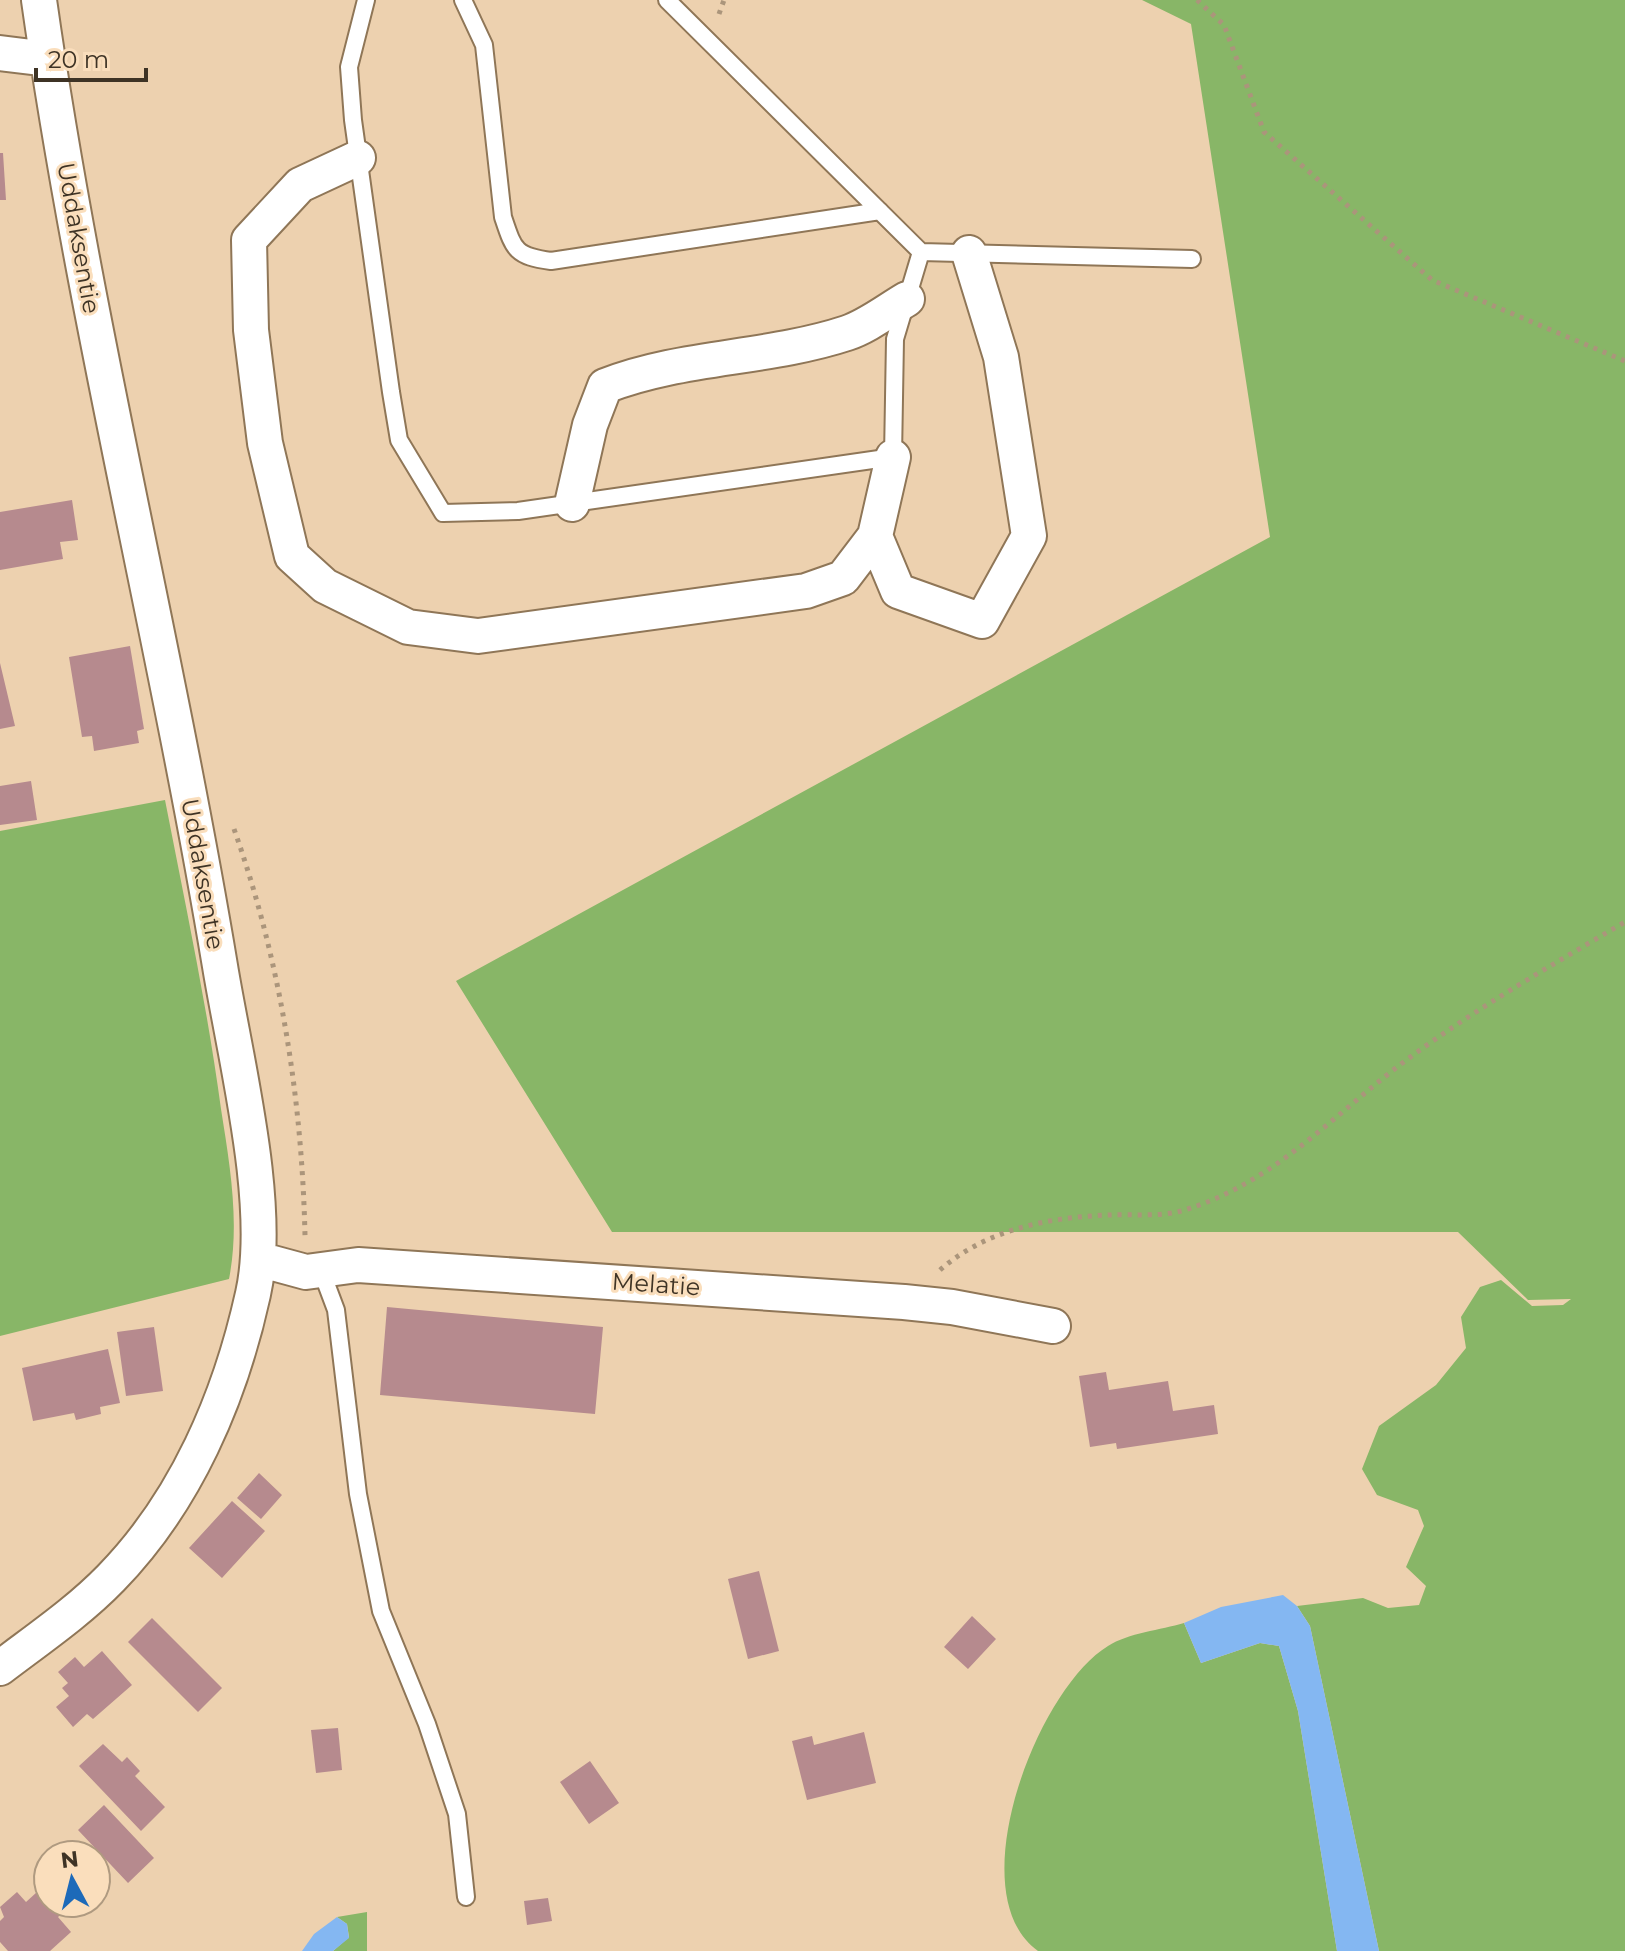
<svg xmlns="http://www.w3.org/2000/svg" width="1625" height="1951" font-family="Montserrat,sans-serif">
<style>
.green{fill:#88b667}
.water{fill:#84b7f2}
.building{fill:#b68a8e}
.lines{fill:none;stroke-linecap:round;stroke-linejoin:round}
.service-casing{stroke:#8f7657;stroke-width:20}
.minor-casing{stroke:#8f7657;stroke-width:38}
.path{stroke:#ab957b;stroke-width:5;stroke-dasharray:4 6;stroke-linecap:butt}
.service{stroke:#fff;stroke-width:16}
.minor{stroke:#fff;stroke-width:34}
.labels{text-anchor:middle;dominant-baseline:central;stroke-width:6;stroke-linejoin:round;paint-order:stroke}
.street-label{font-size:24px;fill:#3e3325;stroke:#fadebc}
</style>
<rect width="100%" height="100%" fill="#edd1af"/>
<path class="green" d="M1142,0h483v1951h-246l-69,-325 -13,-20 66,-8 25,10 31,-3 7,-19 -20,-19 18,-41 -6,-16 -41,-15 -15,-26 17,-43 57,-41 30,-37 -5,-31 19,-30 21,-7 31,26 31,-1 8,-6 -43,1 -70,-68h-846l-156,-251 814,-444 -79,-513z
M165,800c20,103 42,205 56,309 9,57 19,114 8,170l-229,57v-505z
M1184,1623l17,40 59,-20 19,3 19,65 39,240h-299c-80,-57 -1,-262 70,-305 20,-13 53,-16 76,-23z
M367,1912v39h-34l16,-14 -2,-13 -10,-7z"/>
<path class="water" d="M1283,1595l14,11 13,20 69,325h-42l-39,-240 -19,-65 -19,-3 -59,20 -17,-40 37,-16z
M337,1917l10,7 2,14 -16,13h-31l12,-17z"/>
<path class="building" d="M0,153h3l3,47h-6z
M72,500l6,40 -18,2 3,17 -63,11v-58z
M130,646l14,83 -7,2 2,12 -45,8 -2,-15 -10,1 -13,-80z
M0,663l15,63 -15,3z
M31,781l6,39 -37,5v-39z
M387,1307l216,20 -8,87 -215,-19z
M154,1327l9,64 -37,5 -9,-64z
M108,1349l12,54 -20,4 1,7 -25,6 -2,-7 -41,8 -11,-53z
M1106,1372l3,18 59,-9 5,30 41,-6 4,29 -101,15 -1,-6 -26,4 -11,-71z
M259,1473l23,22 -21,24 -24,-21z
M232,1501l33,30 -43,47 -33,-30z
M759,1571l20,80 -31,8 -20,-80z
M972,1616l24,23 -28,30 -24,-22z
M152,1618l70,70 -24,24 -70,-70z
M102,1651l30,34 -39,34 -6,-5 -14,13 -17,-20 13,-11 -7,-8 6,-5 -10,-11 17,-15 9,10z
M338,1728l4,42 -26,3 -5,-43z
M864,1732l12,51 -69,17 -15,-59 20,-5 2,9z
M103,1744l19,18 5,-5 13,14 -5,5 30,31 -24,24 -62,-65z
M590,1761l29,42 -30,21 -29,-42z
M104,1805l50,53 -26,25 -50,-53z
M48,1882v21h26l-16,14 13,15 -21,19h-42l-8,-9v-21l4,-4 -4,-10 17,-15 9,10z
M548,1898l4,23 -25,4 -3,-24z"/>
<g class="lines">
<g class="service-casing">
<path id="service" d="M366,0l-17,67 4,53 38,272 8,48 44,73 75,-2 375,-54 2,-118 26,-87 -254,-252
M463,0l21,45 19,172c11,33 12,39 48,44l329,-50
M921,252l271,7
M321,1270l15,40 22,184 23,117 46,113 30,90 9,83"/>
</g>
<g class="minor-casing">
<path id="minor" d="M0,53l48,6
M358,158l-58,27 -51,55 2,90 14,113 27,113 33,30 83,41 70,9 328,-45 37,-13 32,-42
M893,457l-18,79 23,55 84,30 47,-85 -28,-179 -32,-104
M572,504l18,-79 15,-39c76,-30 163,-27 242,-53 21,-7 41,-23 60,-34
M258,1259l48,13 52,-7 546,37 48,5 101,19
M0,1668c38,-29 78,-56 111,-90 75,-77 119,-180 142,-284 20,-89 -18,-236 -33,-328 -54,-323 -135,-641 -181,-966"/>
</g>
<path class="path" d="M1197,0l27,25 40,107 168,148 193,81
M719,14l5,-14
M234,829c46,130 68,269 71,407
M940,1270c45,-40 109,-53 169,-55 22,-1 50,2 72,-4 91,-26 151,-95 224,-150 70,-52 145,-95 220,-139"/>
<use href="#service" class="service"/>
<use href="#minor" class="minor"/>
</g>
<g class="labels">
<g class="street-label">
<text transform="translate(79 238) rotate(80)">Uddaksentie</text>
<text transform="translate(203 874) rotate(80)">Uddaksentie</text>
<text transform="translate(656 1284) rotate(4)">Melatie</text>
</g>
</g>
<g transform="translate(72 1879) rotate(353)"><circle r="38" fill="#fadebc" stroke="#af9a80" stroke-width="2"/>
<path d="M0-6L14 30L0 20L-14 30Z" fill="#1d6ab9"/>
<text y="-12" font-size="22" font-weight="bold" text-anchor="middle" fill="#3e3325">N</text>
</g>
<path d="M36 68v12h110v-12" fill="none" stroke="#3e3325" stroke-width="4"/>
<text x="48" y="68" font-size="24" fill="#3e3325" stroke="#fadebc" stroke-width="6" paint-order="stroke">20 m</text>
</svg>
